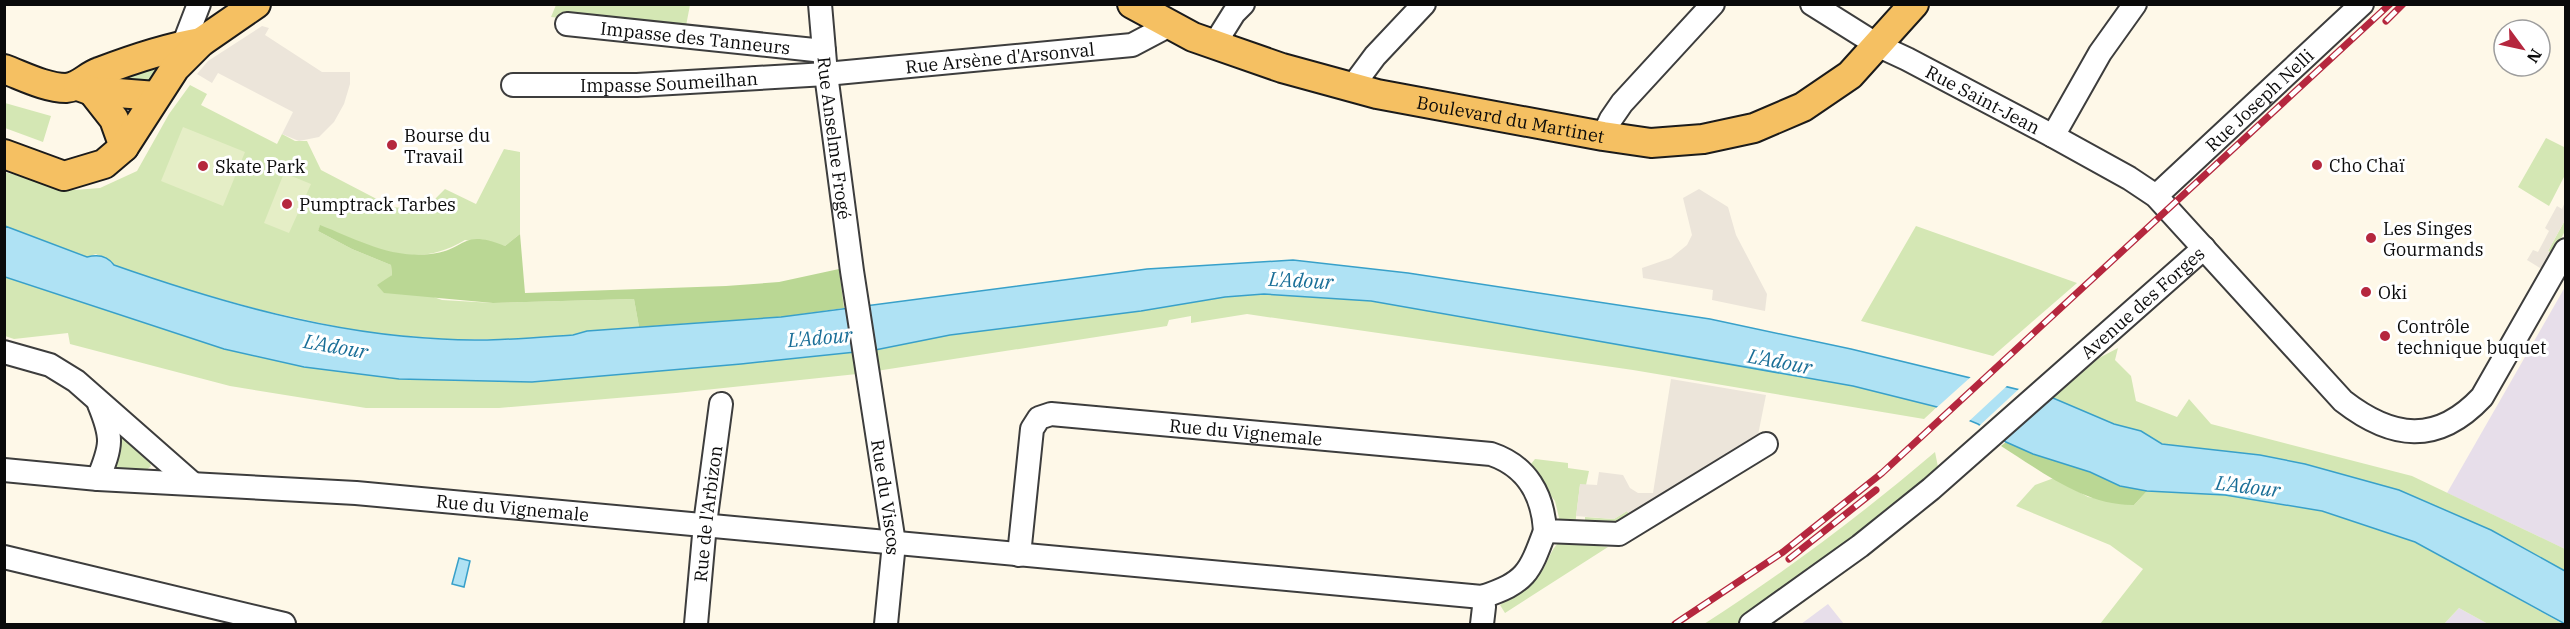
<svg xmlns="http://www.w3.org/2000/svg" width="2570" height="629" font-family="'IBM Plex Serif',serif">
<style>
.industrial{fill:#e7deea}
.green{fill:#d4e7b4}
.forest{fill:#bad794}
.pitch{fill:#e5eec6}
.plaza{fill:#ece5da}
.water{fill:#afe2f4;stroke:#38a0c9;stroke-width:1.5}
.pier{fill:#fef8e8}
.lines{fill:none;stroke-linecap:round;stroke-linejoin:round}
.minor-casing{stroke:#3d3d3d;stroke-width:26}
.major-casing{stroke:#1b1b1b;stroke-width:32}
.minor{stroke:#fff;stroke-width:22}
.major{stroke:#f5c062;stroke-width:28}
.rail-casing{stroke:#b5273e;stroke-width:7}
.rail{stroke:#fff;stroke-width:4.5;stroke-dasharray:14;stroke-linecap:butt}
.poi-dot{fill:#b5273e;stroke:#fff;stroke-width:2}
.labels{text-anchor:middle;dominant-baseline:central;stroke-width:6;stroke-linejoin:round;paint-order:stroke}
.street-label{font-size:18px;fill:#0a0a0a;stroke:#fff}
.poi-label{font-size:18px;fill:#0a0a0a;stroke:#fff;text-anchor:start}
.water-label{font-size:20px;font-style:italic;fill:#196e97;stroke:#fff}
</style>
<rect width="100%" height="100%" fill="#fef8e8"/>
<path class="industrial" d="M2565,287v262l-118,-56z
M1828,604l16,20h-43z
M2459,608l29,16h-44z"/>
<path class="green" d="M556,5h134l-5,26 -134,-14z
M163,53l-17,35 -44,-7z
M190,85l17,9 -6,11 76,39 5,-10 13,7h12l14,29 71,37 22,2 20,-9 11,-11 31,15 28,-55 16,3v82l-15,12 -40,-6c-53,32 -94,6 -145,-14l-2,5 34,18 39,16 1,10 -6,5 56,20 51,3 141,-4 5,28 -52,4 -13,4 -60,4h-72l-80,-7 -97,-21 -92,-25 -59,-21 -18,-11 -9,3 -82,-31 -1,-54 70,18 26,-2 37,-17 32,-57z
M5,103l46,13 -8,26 -38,-14z
M2546,138l20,10 -1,27 -16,31 -31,-19z
M2565,220v11l-12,23 -5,-3z
M1916,226l161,57 -84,73 -132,-35z
M5,277l219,72 175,30 133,3 209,-18 134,-14 75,-15 191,-24 84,-14 39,-3 107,7 111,19 371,66 84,21 -13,12 -291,-49 -386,-56 -56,9v-7l-22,4 -2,6 -310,48 -181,19 -177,15h-133l-136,-22 -160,-42 -2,-11 -54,6 -9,-3z
M2118,348l-3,12 16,16 5,25 41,16 12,-18 22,25 201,52 153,73v22l-74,-41 -92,-40 -94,-26 -45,-9 -98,-11 -21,-13 -27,-7 -61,-26 46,-40z
M125,436l24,23 2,7 -9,8 -23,-1 -5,-7 5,-29z
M1935,452l3,15 -94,79 -107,78h-33c81,-52 157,-109 231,-172z
M1535,459l33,4v5l21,3 -3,14h-6l-5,41h-14l-6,-25 -24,-30v-7z
M2054,478l34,19 46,8 13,-14 78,4 97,16 93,31 148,82h-75l-29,-16 -15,16h-344l43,-55 -33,-24 -94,-39 19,-21z
M1627,511l5,8 -20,9 -27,-2v-9l29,2z
M1559,542l49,5 -103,66 -5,-8c14,-10 33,-19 42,-34 7,-11 8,-20 17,-29z"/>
<path class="forest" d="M320,225c36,14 71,34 111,29 36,-4 29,-26 74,-8l15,-12 5,59 201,-7 53,-4 60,-13 5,39 -63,9 -142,10 -5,-28 -141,4 -109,-10 -7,-8 15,-10 -1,-10 -39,-16 -34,-18z
M2006,442l28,12 56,18 30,14 27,5 -13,14c-49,1 -93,-34 -133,-59z"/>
<path class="pitch" d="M183,127l62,25 -22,54 -62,-25z
M284,173l27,11 -22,49 -25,-10z"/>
<path class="plaza" d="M262,26l7,2 -4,7 57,37h28v12l-6,20 -10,18 -15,15 -20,4 -17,-7 11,-22 -75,-39 -6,10 -15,-9 11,-13z
M1699,189l29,18 8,28 31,59 -2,17 -53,-11 1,-10 -70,-12 -1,-10 29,-10 16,-13 5,-10 -9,-37z
M2565,202v18l-17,31 5,3 -10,13 -3,1 -13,-8 6,-10 5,2 11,-21 -4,-3 12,-22 5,3z
M1671,379l95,16 -9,45 -125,79 -5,-8 -13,8 -38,-3 4,-32 17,1 2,-13 24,3 7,13 8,5h15z"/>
<path class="water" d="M5,226l82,31c11,-3 20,-2 27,8 105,37 216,69 328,74 43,3 88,-1 131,-4l14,-4 194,-14 366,-48 146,-9 115,13 302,46 141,30 202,49 61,26 27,7 21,13 98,11 45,9 94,26 92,40 74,41v53l-150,-82 -93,-31 -97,-16 -78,-4 -27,-5 -30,-14 -57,-18 -27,-12 -28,-18 -41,-17 -84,-21 -482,-85 -107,-7 -39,3 -84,14 -191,24 -75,15 -134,14 -209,18 -133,-3 -95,-12 -80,-18 -219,-72z
M459,558l11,3 -6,26 -12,-3z"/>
<path class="pier" d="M1973,375l36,9 -42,39 -33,-13z
M2021,387l29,7 -51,47 -21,-14z"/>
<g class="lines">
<g class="minor-casing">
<g id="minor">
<path id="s1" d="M820,4l6,70 26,197 42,272 -8,81"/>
<path id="s2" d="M1812,4l67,42 28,13 146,77 76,42 27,18 187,205c49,38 94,44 139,-4l84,-147"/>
<path id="s3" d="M567,24l257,27"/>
<path d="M1214,45l20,-32 9,-9"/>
<path d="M179,56l20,-52"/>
<path id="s4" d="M513,85h124l189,-11 306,-29 36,-19"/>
<path d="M1352,87l23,-31 49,-52"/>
<path d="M1603,136l8,-17 11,-16 91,-99"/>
<path d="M2053,136l47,-83 35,-49"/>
<path id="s5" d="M2156,196l206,-192"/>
<path d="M4,352l46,13 26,16 116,102"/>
<path id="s6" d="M4,470l94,9 258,14 1126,104c44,-15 47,-23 63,-66"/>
<path d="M98,479c14,-34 15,-41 1,-75"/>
<path id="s7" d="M1019,555l13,-126 7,-11 12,-4 440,40c36,12 52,41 54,77l74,3 147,-90"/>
<path d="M4,557l280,67"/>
<path d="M1482,597l2,10 -2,17"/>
<path id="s8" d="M696,624l9,-100 16,-120"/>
<path id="s9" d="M1751,624l109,-78 71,-57 273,-241"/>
</g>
</g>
<g class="major-casing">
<g id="major">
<path id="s10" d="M1132,4l61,33 89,31 95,26 226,42 48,7 52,-4 51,-11 49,-21 47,-32 64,-71"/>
<path d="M4,69c19,7 42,19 62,19 14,-1 21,-12 33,-16 34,-13 66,-24 102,-30"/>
<path d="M78,86l14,5 64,5"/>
<path d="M92,91l22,28 10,28"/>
<path d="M4,154l60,22 40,-12 20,-17 51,-79 26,-26 55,-38"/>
</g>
</g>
<use href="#minor" class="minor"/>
<use href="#major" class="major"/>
<g class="rail-casing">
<path id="rail" d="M2386,21l17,-17
M1789,559l87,-69
M1675,624l108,-72 99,-79 508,-469"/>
</g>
<use href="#rail" class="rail"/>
</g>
<g class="poi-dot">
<circle cx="392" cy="145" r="6"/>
<circle cx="2317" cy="165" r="6"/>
<circle cx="203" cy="166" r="6"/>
<circle cx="287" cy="204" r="6"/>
<circle cx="2371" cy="238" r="6"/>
<circle cx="2366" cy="292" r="6"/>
<circle cx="2385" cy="336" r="6"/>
</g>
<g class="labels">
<g class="street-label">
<text stroke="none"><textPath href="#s3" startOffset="129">Impasse des Tanneurs</textPath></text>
<text stroke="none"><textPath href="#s4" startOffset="488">Rue Arsène d'Arsonval</textPath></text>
<text stroke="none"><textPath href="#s4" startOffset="156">Impasse Soumeilhan</textPath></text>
<text stroke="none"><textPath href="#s2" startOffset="196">Rue Saint-Jean</textPath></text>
<text stroke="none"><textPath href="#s5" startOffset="141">Rue Joseph Nelli</textPath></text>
<text stroke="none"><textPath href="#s10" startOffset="398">Boulevard du Martinet</textPath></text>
<text stroke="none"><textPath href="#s1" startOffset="135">Rue Anselme Frogé</textPath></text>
<text stroke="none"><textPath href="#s9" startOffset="507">Avenue des Forges</textPath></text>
<text stroke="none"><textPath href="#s7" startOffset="348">Rue du Vignemale</textPath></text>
<text stroke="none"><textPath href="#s1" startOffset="498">Rue du Viscos</textPath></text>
<text stroke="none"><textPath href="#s6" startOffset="510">Rue du Vignemale</textPath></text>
<text stroke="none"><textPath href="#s8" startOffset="111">Rue de l'Arbizon</textPath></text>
</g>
<g class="poi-label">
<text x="404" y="135">Bourse du<tspan x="404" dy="21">Travail</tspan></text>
<text x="2329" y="165">Cho Chaï</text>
<text x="215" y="166">Skate Park</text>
<text x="299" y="204">Pumptrack Tarbes</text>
<text x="2383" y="228">Les Singes<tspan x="2383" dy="21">Gourmands</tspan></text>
<text x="2378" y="292">Oki</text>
<text x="2397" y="326">Contrôle<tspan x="2397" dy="21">technique buquet</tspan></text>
</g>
<g class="water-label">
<text transform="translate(1301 280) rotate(3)">L'Adour</text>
<text transform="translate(820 337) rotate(-5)">L'Adour</text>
<text transform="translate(336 346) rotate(10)">L'Adour</text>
<text transform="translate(1780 361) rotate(11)">L'Adour</text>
<text transform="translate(2248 486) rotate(7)">L'Adour</text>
</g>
</g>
<rect width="2570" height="629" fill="none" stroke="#0a0a0a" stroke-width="12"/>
<g transform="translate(2522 48) rotate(123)"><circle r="28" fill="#ffffff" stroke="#9d9d9d" stroke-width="1.5"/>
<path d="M0-4.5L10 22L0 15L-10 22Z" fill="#b5273e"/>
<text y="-9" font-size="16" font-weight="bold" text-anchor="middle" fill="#0a0a0a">N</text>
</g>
</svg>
